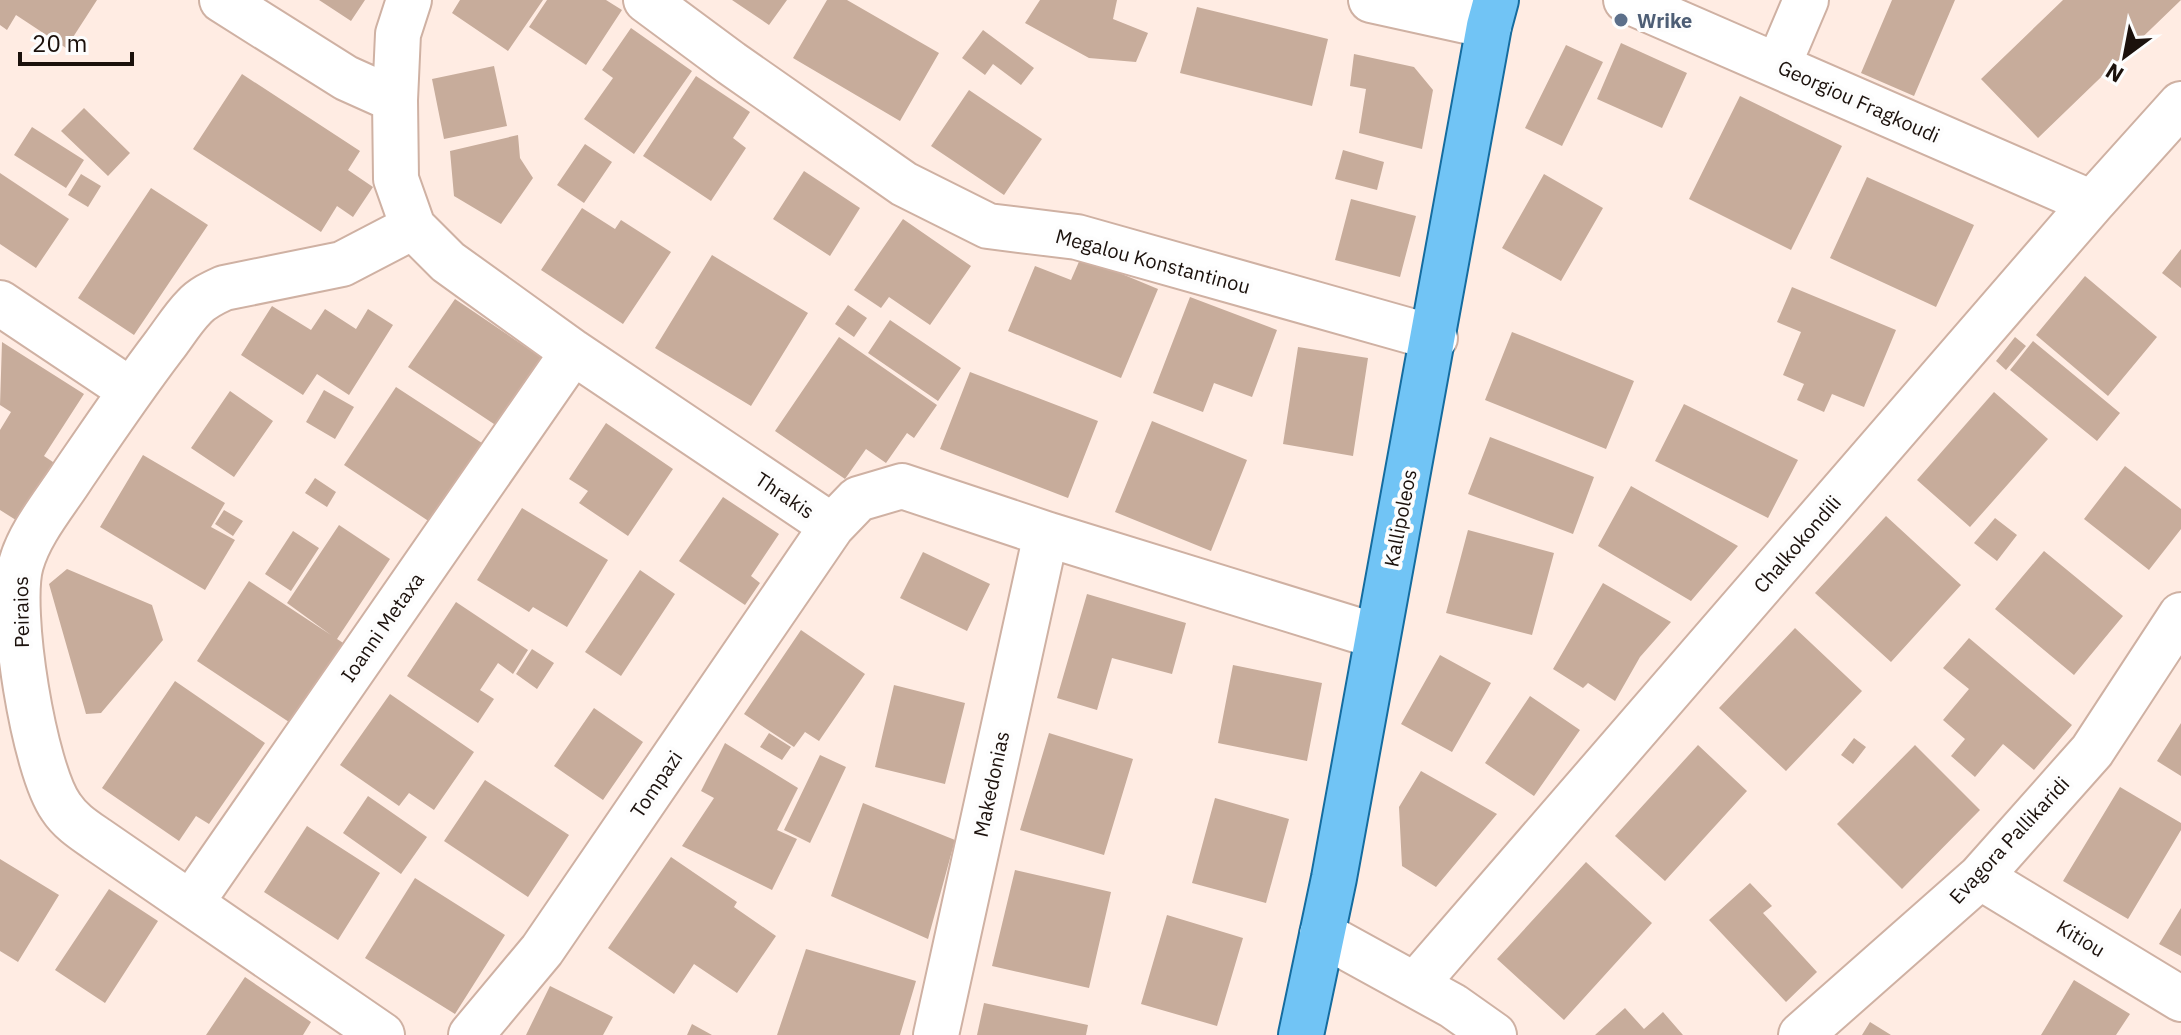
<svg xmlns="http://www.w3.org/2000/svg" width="2181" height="1035" font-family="'IBM Plex Sans',sans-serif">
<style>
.building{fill:#c7ac9b}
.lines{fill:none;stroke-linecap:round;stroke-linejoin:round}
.minor-casing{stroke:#cfb1a3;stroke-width:48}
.major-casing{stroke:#156c9f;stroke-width:48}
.minor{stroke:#fff;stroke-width:44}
.major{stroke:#71c4f5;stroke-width:44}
.service-dot{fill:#5c6f8a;stroke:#fdfdfd;stroke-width:3}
.labels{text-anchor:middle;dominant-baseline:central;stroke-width:8;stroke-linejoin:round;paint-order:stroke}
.service-label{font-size:20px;font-weight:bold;fill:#4e5e75;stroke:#fdfdfd;text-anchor:start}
.street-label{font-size:20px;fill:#1b110c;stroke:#fdfdfd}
</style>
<rect width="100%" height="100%" fill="#ffece3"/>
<path class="building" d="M0,0h97l-31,48 -50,-33 -9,15 -7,-5z
M319,0h46l-14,21z
M460,0h83l-35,51 -56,-38z
M547,0h59l16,10 -36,55 -57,-38z
M732,0h55l-18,25z
M827,0h20l92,53 -39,68 -107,-63z
M1040,0h77l-4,19 35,14 -12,29 -47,-4 -64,-35z
M1892,0h63l-41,96 -53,-23z
M2063,0h118l-143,138 -57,-59z
M1197,7l131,32 -16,67 -132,-33z
M631,28l61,43 -58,83 -50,-35 29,-41 -11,-8z
M983,30l51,38 -13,17 -28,-21 -8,11 -23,-17z
M1621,43l66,30 -25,55 -65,-29z
M1566,45l37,17 -41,84 -37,-18z
M1354,54l60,13 19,23 -11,59 -63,-16 7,-44 -16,-3z
M494,66l13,60 -63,13 -12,-60z
M242,74l118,77 -12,19 25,17 -20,30 -16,-11 -16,26 -128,-83z
M696,76l54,36 -17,26 13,10 -35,53 -68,-45z
M969,90l73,49 -38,56 -73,-49z
M1740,96l102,50 -51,104 -102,-51z
M84,108l46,45 -22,23 -47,-45z
M32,127l52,33 -18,28 -52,-33z
M518,135l2,23 13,20 -32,46 -47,-28 -4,-45z
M585,144l27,18 -28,41 -27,-18z
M1343,150l41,12 -7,28 -42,-11z
M804,171l56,37 -30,48 -57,-37z
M0,173l69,46 -33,49 -36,-24z
M81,174l20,12 -13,21 -20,-12z
M1544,174l59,34 -42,73 -59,-33z
M1867,177l107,48 -38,82 -106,-49z
M151,188l57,37 -74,110 -56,-37z
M1351,199l65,17 -16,61 -65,-17z
M582,208l33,21 6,-9 50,32 -48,72 -82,-54z
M903,219l68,47 -41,59 -41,-28 -8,11 -27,-18z
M2181,249v39l-19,-15z
M712,255l96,58 -57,93 -96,-58z
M1081,257l77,32 -37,89 -113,-47 27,-65 36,14z
M2085,276l72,61 -49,59 -72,-61z
M1792,287l104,43 -32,77 -32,-13 -8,18 -27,-12 7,-16 -21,-9 18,-43 -24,-10z
M1190,297l87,33 -25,67 -38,-14 -11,29 -50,-19z
M455,299l87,59 -45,68 -89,-59z
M848,305l19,13 -13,19 -19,-13z
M272,306l39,24 14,-21 31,20 12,-20 25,16 -44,70 -32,-21 -14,21 -62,-40z
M890,320l71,48 -23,33 -70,-48z
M1512,332l122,49 -28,68 -121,-49z
M839,337l98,68 -23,33 -7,-5 -21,30 -20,-14 -21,30 -70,-48z
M2015,337l11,9 -20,24 -10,-9z
M2033,341l87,72 -23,28 -87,-71z
M2,342l82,52 -40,62 12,8 -37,58 -19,-12v-80l11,-18 -11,-7z
M1298,347l70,11 -15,98 -70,-12z
M970,372l128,49 -30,77 -128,-49z
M396,387l89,58 -52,79 -89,-59z
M324,390l30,17 -19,32 -29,-17z
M230,391l43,30 -39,56 -43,-29z
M1994,392l54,47 -78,88 -53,-47z
M1684,404l114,56 -30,58 -113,-57z
M1152,421l95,39 -36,91 -96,-39z
M606,423l67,46 -45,67 -49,-33 9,-12 -19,-12z
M1490,437l104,40 -21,57 -105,-40z
M143,455l82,48 -14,24 24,13 -30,50 -105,-63z
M2125,466l56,43v20l-32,41 -65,-51z
M315,478l21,14 -9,15 -22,-14z
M1631,486l107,60 -47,55 -93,-55z
M723,497l56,37 -28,42 9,7 -15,22 -66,-44z
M522,508l86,52 -41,67 -34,-20 -4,5 -52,-32z
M224,510l19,11 -10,15 -18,-12z
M1886,516l75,69 -70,77 -76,-69z
M1995,518l22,17 -20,26 -23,-18z
M339,525l51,34 -53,80 14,9 -53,80 -101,-67 52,-80 82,54 -44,-32z
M1468,530l86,23 -22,82 -86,-22z
M293,531l26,17 -28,43 -26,-17z
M2044,551l79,65 -49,59 -79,-66z
M923,552l67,32 -23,47 -67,-33z
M67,569l85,36 11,35 -62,73 -15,1 -37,-130z
M640,570l35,24 -54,82 -36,-24z
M1603,583l68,39 -31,35 -25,44 -27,-18 -5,5 -30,-19z
M1087,594l99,29 -14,51 -60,-16 -15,52 -40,-12z
M456,602l72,48 -15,24 -15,-11 -18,27 14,9 -16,24 -71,-47z
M1795,628l67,63 -76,80 -67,-63z
M801,630l64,44 -46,67 -14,-9 -11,15 -50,-33z
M1969,638l103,87 -38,45 -31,-26 -28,33 -24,-21 14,-17 -22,-19 26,-31 -26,-21z
M532,649l22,14 -17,26 -21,-15z
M1440,655l51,28 -39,69 -51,-28z
M1233,665l89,18 -15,78 -89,-18z
M175,681l90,62 -56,81 -13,-8 -17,25 -77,-53z
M894,685l71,18 -20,81 -70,-17z
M390,694l84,58 -40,58 -25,-17 -10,13 -59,-41z
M1530,696l50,34 -46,66 -49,-33z
M594,708l49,34 -40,58 -49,-34z
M2181,723v53l-24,-15z
M769,733l22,14 -9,13 -22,-13z
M1049,733l84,26 -29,96 -84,-25z
M1854,738l12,9 -13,17 -12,-9z
M725,743l73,45 -21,42 20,9 -25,51 -90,-44 32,-48 -13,-7z
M1698,745l49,46 -82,90 -50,-45z
M1915,745l65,65 -78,79 -65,-65z
M820,755l26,12 -36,76 -26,-13z
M1421,771l76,43 -61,73 -34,-21 -3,-59z
M485,780l84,55 -41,62 -84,-56z
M2120,787l61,36v7l-53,89 -65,-38z
M368,796l59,41 -26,37 -58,-41z
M1215,798l74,21 -23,84 -74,-20z
M863,803l92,37 -27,99 -97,-43z
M307,826l73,47 -42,67 -74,-48z
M671,857l66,45 -3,5 42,29 -39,57 -43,-29 -20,30 -66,-46z
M0,859l59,36 -41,67 -18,-11z
M1586,862l66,61 -88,97 -67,-61z
M1015,870l96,22 -22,96 -97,-22z
M415,878l90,57 -50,79 -90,-56z
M1750,883l22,23 -9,7 54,59 -31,30 -77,-82z
M109,889l49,32 -53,82 -50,-33z
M2181,908v48l-22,-12z
M1167,915l76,23 -26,88 -76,-22z
M806,949l110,32 -16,54h-123z
M245,977l66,45 -8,13h-97z
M2074,980l56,34 -14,21h-75z
M550,986l63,31 -10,18h-77z
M984,1003l104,22 -2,10h-109z
M1625,1008l19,21 19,-17 20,23h-88z
M1870,1022l21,13h-29z
M692,1024l20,11h-25z"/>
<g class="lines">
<g class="minor-casing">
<path id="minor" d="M222,0l124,78 49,22
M409,0l-11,34 -3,66 1,79 17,48 35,35 125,90 259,174
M646,0l85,63 173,121 84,42 89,11 358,101
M1371,0l118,26
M1626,0l466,203
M1778,66l28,-66
M0,303l130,87
M1980,877l201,122
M191,903l382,-551
M1322,934l131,72 41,29
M1415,985l677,-782 89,-99
M382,1035l-285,-196c-13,-9 -27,-18 -36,-32 -27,-38 -53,-198 -40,-243 9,-32 34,-61 52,-89 30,-44 59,-87 91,-129 10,-13 19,-28 30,-39 8,-9 19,-14 30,-19l118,-24 71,-37
M471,1035l71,-85 290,-424 26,-27 44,-13 144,48 330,102
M936,1035l110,-501
M1801,1035l179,-158 112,-126 89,-136"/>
</g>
<g class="major-casing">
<path id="major" d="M1301,1035l33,-157 155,-852 7,-26"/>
</g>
<use href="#minor" class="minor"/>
<use href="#major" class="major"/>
</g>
<circle class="service-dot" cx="1621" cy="20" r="8"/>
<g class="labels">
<g class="service-label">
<text x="1637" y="20">Wrike</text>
</g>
<g class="street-label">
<text transform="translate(1859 101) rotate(24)">Georgiou Fragkoudi</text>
<text transform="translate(1153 261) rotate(15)">Megalou Konstantinou</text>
<text transform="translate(785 495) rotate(34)">Thrakis</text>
<text transform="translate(1400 518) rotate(-79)">Kallipoleos</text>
<text transform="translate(1797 544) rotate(-49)">Chalkokondili</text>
<text transform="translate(21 612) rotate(-91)">Peiraios</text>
<text transform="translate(382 627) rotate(-55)">Ioanni Metaxa</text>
<text transform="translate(656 784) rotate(-56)">Tompazi</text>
<text transform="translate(991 784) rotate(-78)">Makedonias</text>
<text transform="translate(2009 840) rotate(-47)">Evagora Pallikaridi</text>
<text transform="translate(2081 938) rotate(31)">Kitiou</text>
</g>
</g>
<g transform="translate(2125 56) rotate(212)" stroke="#fdfdfd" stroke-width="6" paint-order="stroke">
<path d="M0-6L14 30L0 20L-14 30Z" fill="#1b110c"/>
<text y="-12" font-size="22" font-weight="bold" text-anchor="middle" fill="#1b110c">N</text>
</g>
<path d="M20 52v12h112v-12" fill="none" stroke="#1b110c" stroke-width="4"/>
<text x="32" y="52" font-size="24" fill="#1b110c" stroke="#fdfdfd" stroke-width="6" paint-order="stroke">20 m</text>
</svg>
